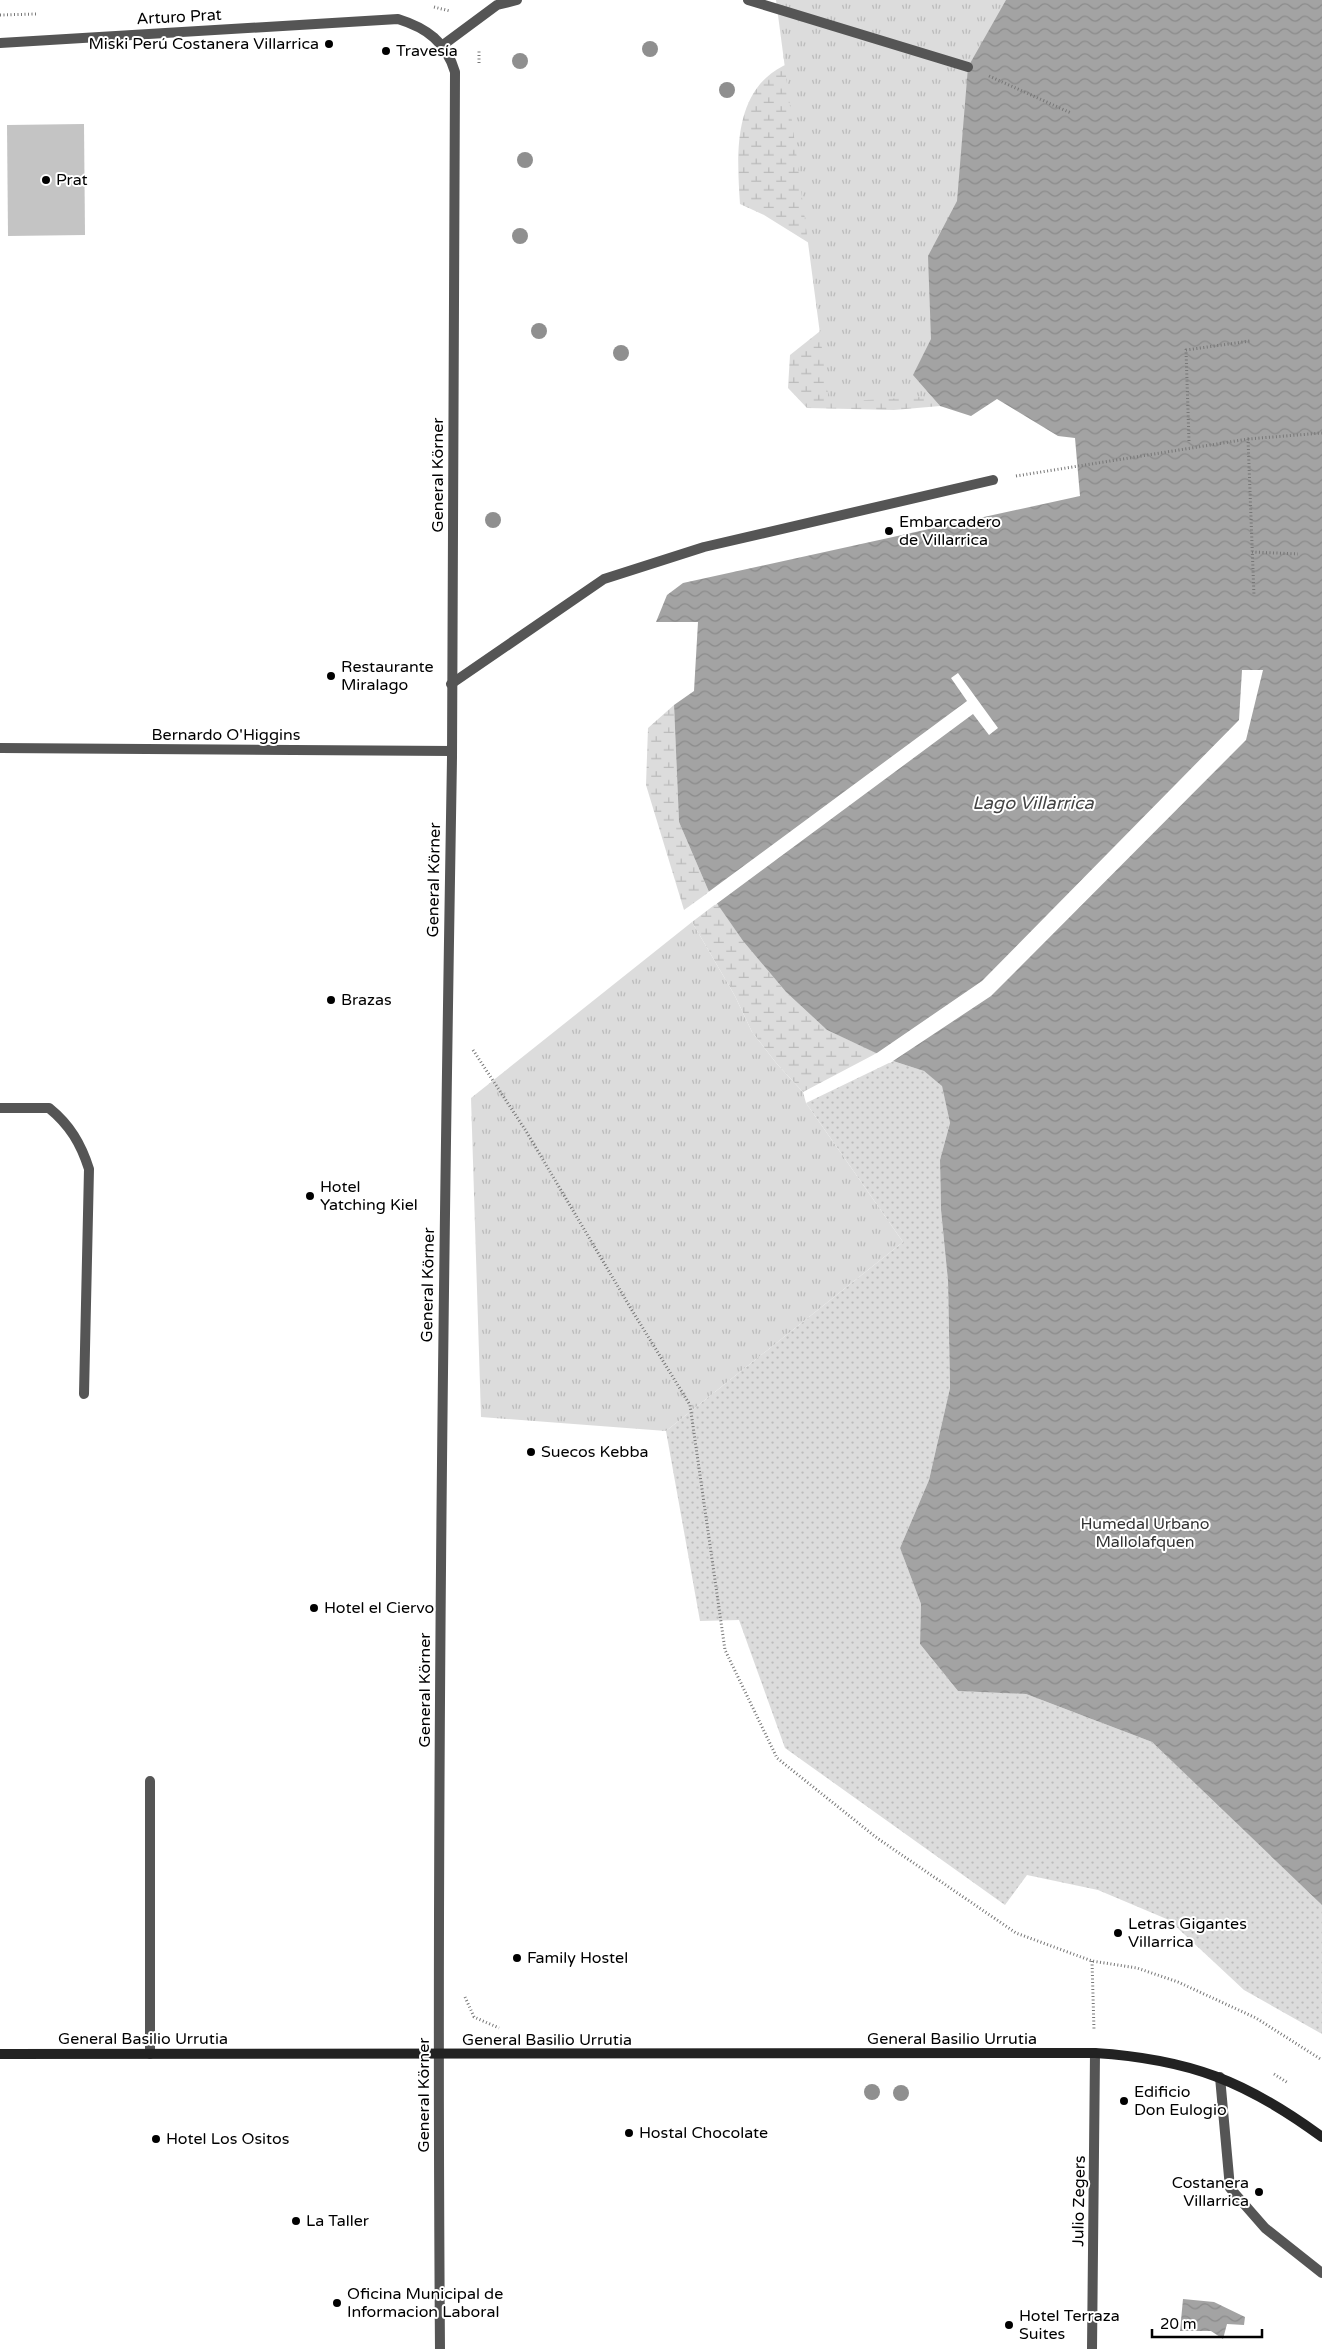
<svg xmlns="http://www.w3.org/2000/svg" width="1322" height="2349" font-family="'Varela Round',sans-serif">
<style>
.grass{fill:url(#grass-dots)}
.wetland{fill:url(#wetland-marsh)}
.park{fill:url(#park-tufts)}
.water{fill:url(#water-waves)}
.pier{fill:#fff}
.building{fill:#c4c4c4}
.lines{fill:none;stroke-linecap:round;stroke-linejoin:round}
.path{stroke:#777;stroke-width:3;stroke-dasharray:1 2.5;stroke-linecap:butt}
.service{stroke:#555;stroke-width:10}
.pedestrian{stroke:#555;stroke-width:10}
.minor{stroke:#555;stroke-width:10}
.secondary{stroke:#222;stroke-width:10}
.tree{fill:#8f8f8f}
.poi-dot{fill:#000;stroke:#fff;stroke-width:2}
.labels{text-anchor:middle;dominant-baseline:central;stroke-width:4;stroke-linejoin:round;paint-order:stroke}
.street-label{font-size:16px;fill:#000;stroke:#fff}
.poi-label{font-size:16px;fill:#000;stroke:#fff;text-anchor:start}
.park-label{font-size:16px;fill:#333;stroke:#fff}
.water-label{font-size:18px;font-style:italic;fill:#444;stroke:#fff}
</style>
<defs>
<pattern id="grass-dots" width="8" height="8" patternUnits="userSpaceOnUse" patternTransform="scale(1.25)"><rect width="8" height="8" fill="#dcdcdc"/><path d="M2 2h.1M6 6h.1" fill="none" stroke="#bbb" stroke-width="1.8" stroke-linecap="round"/></pattern>
<pattern id="wetland-marsh" width="20" height="14" patternUnits="userSpaceOnUse" patternTransform="scale(1.25)"><rect width="20" height="14" fill="#dcdcdc"/><path d="M1 5h8M5 5V1M11 12h8M15 12V8" fill="none" stroke="#bbb"/></pattern>
<pattern id="park-tufts" width="24" height="20" patternUnits="userSpaceOnUse" patternTransform="scale(1.25)"><rect width="24" height="20" fill="#dcdcdc"/><path d="M3 7l-1-3M5 7V3M7 7l1-3M15 17l-1-3M17 17v-4M19 17l1-3" fill="none" stroke="#bbb"/></pattern>
<pattern id="water-waves" width="16" height="10" patternUnits="userSpaceOnUse" patternTransform="scale(1.25)"><rect width="16" height="10" fill="#a3a3a3"/><path d="M0 5q4-4 8 0t8 0" fill="none" stroke="#8b8b8b"/></pattern>
</defs>
<rect width="100%" height="100%" fill="#fff"/>
<path class="grass" d="M893,1061l31,10 18,14 8,38 -10,37 1,50 7,71 2,107 -21,92 -29,68 21,56 -1,40 38,47 68,3 126,48 152,144 18,19v129l-78,-44 -75,-70 -71,-30 -71,-15 -22,30 -220,-157 -46,-128 -39,1 -34,-190 237,-189 -97,-139z"/>
<path class="wetland" d="M849,57l64,318 27,31 -46,4 -87,-2 -19,-20 2,-33 34,-27 -15,-85 -45,-28 -24,-11c-3,-47 -8,-112 43,-138 11,-6 51,-7 66,-9z
M674,705l5,117 30,70 -25,18 -38,-125 2,-57z
M717,903l26,38 43,51 41,38 50,23 -74,39 -26,-28 -25,-32 -17,-36 -43,-74z"/>
<path class="park" d="M776,0h546v376l-493,26z
M692,922l43,74 17,36 25,32 26,28 3,11 97,139 -237,189 -185,-14 -10,-319z"/>
<path class="water" d="M1006,0h316v1905l-170,-163 -126,-48 -68,-3 -38,-47 1,-40 -21,-56 29,-68 21,-92 -2,-107 -7,-71 -1,-50 10,-37 -8,-37 -18,-15 -31,-10 -66,-31 -41,-38 -43,-51 -34,-49 -30,-70 -5,-117 20,-14 4,-69h-42l11,-27 16,-12 397,-87 -5,-58 -17,-2 -61,-37 -26,17 -31,-10 -27,-31 18,-36 -3,-83 29,-55 11,-134z
M1183,2299l31,3 31,15 -1,8 -17,-1 -4,15 -12,-8h-31z"/>
<path class="pier" d="M1242,670h21l-17,70 -255,256 -98,65 -3,2 -16,-8 108,-74 257,-261z
M958,673l40,55 -9,7 -16,-21 -258,191 -8,-12 260,-192 -16,-23z"/>
<path class="building" d="M84,124l1,111 -77,1 -1,-111z"/>
<g class="lines">
<path class="path" d="M434,7l16,4
M0,15l36,-1
M479,63v-13
M989,76l82,37
M1248,439l74,-6
M1189,441l-3,-91 64,-9
M1016,476l232,-37 6,157
M1252,552l46,2
M473,1050l53,81 107,181 57,93 35,245 52,108 100,80 139,95 76,28 45,7 41,14 78,36 66,42
M1092,1961l2,69
M465,1997l9,20 25,11
M1274,2074l14,9"/>
<path class="service" d="M451,684l153,-105 100,-32 289,-67
M0,1108h49c21,17 32,36 40,61l-5,225
M150,1781v273
M1220,2077l10,111 35,40 57,45"/>
<path class="pedestrian" d="M748,0l220,67
M443,45l54,-40 20,-5"/>
<path class="minor" d="M0,43l398,-24c29,9 48,23 57,53 -1,228 0,457 -3,686 -9,531 -16,1061 -12,1591
M0,748l452,3
M1092,2349l3,-296"/>
<path class="secondary" d="M0,2054l1095,-1c94,6 151,28 227,84"/>
</g>
<g class="tree">
<circle cx="650" cy="49" r="8"/>
<circle cx="520" cy="61" r="8"/>
<circle cx="727" cy="90" r="8"/>
<circle cx="525" cy="160" r="8"/>
<circle cx="520" cy="236" r="8"/>
<circle cx="539" cy="331" r="8"/>
<circle cx="621" cy="353" r="8"/>
<circle cx="493" cy="520" r="8"/>
<circle cx="872" cy="2092" r="8"/>
<circle cx="901" cy="2093" r="8"/>
</g>
<g class="poi-dot">
<circle cx="329" cy="44" r="5"/>
<circle cx="386" cy="51" r="5"/>
<circle cx="46" cy="180" r="5"/>
<circle cx="889" cy="531" r="5"/>
<circle cx="331" cy="676" r="5"/>
<circle cx="331" cy="1000" r="5"/>
<circle cx="310" cy="1196" r="5"/>
<circle cx="531" cy="1452" r="5"/>
<circle cx="314" cy="1608" r="5"/>
<circle cx="1118" cy="1933" r="5"/>
<circle cx="517" cy="1958" r="5"/>
<circle cx="1124" cy="2101" r="5"/>
<circle cx="629" cy="2133" r="5"/>
<circle cx="156" cy="2139" r="5"/>
<circle cx="1259" cy="2192" r="5"/>
<circle cx="296" cy="2221" r="5"/>
<circle cx="337" cy="2303" r="5"/>
<circle cx="1009" cy="2325" r="5"/>
</g>
<g class="labels">
<g class="street-label">
<text transform="translate(179 17) rotate(-3)">Arturo Prat</text>
<text transform="translate(438 475) rotate(-90)">General Körner</text>
<text x="226" y="735">Bernardo O'Higgins</text>
<text transform="translate(434 880) rotate(-89)">General Körner</text>
<text transform="translate(428 1285) rotate(-89)">General Körner</text>
<text transform="translate(425 1690) rotate(-90)">General Körner</text>
<text x="143" y="2039">General Basilio Urrutia</text>
<text x="952" y="2039">General Basilio Urrutia</text>
<text x="547" y="2040">General Basilio Urrutia</text>
<text transform="translate(424 2095) rotate(-90)">General Körner</text>
<text transform="translate(1079 2201) rotate(-89)">Julio Zegers</text>
</g>
<g class="poi-label">
<text x="319" y="44" text-anchor="end">Miski Perú Costanera Villarrica</text>
<text x="396" y="51">Travesía</text>
<text x="56" y="180">Prat</text>
<text x="899" y="522">Embarcadero<tspan x="899" dy="18">de Villarrica</tspan></text>
<text x="341" y="667">Restaurante<tspan x="341" dy="18">Miralago</tspan></text>
<text x="341" y="1000">Brazas</text>
<text x="320" y="1187">Hotel<tspan x="320" dy="18">Yatching Kiel</tspan></text>
<text x="541" y="1452">Suecos Kebba</text>
<text x="324" y="1608">Hotel el Ciervo</text>
<text x="1128" y="1924">Letras Gigantes<tspan x="1128" dy="18">Villarrica</tspan></text>
<text x="527" y="1958">Family Hostel</text>
<text x="1134" y="2092">Edificio<tspan x="1134" dy="18">Don Eulogio</tspan></text>
<text x="639" y="2133">Hostal Chocolate</text>
<text x="166" y="2139">Hotel Los Ositos</text>
<text x="1249" y="2183" text-anchor="end">Costanera<tspan x="1249" dy="18">Villarrica</tspan></text>
<text x="306" y="2221">La Taller</text>
<text x="347" y="2294">Oficina Municipal de<tspan x="347" dy="18">Informacion Laboral</tspan></text>
<text x="1019" y="2316">Hotel Terraza<tspan x="1019" dy="18">Suites</tspan></text>
</g>
<g class="park-label">
<text x="1145" y="1524">Humedal Urbano<tspan x="1145" dy="18">Mallolafquen</tspan></text>
</g>
<g class="water-label">
<text x="1033" y="803">Lago Villarrica</text>
</g>
</g>
<path d="M1152 2329v8h110v-8" fill="none" stroke="#000000" stroke-width="2.5"/>
<text x="1160" y="2329" font-size="15" fill="#000000" stroke="#ffffff" stroke-width="4" paint-order="stroke">20 m</text>
</svg>
